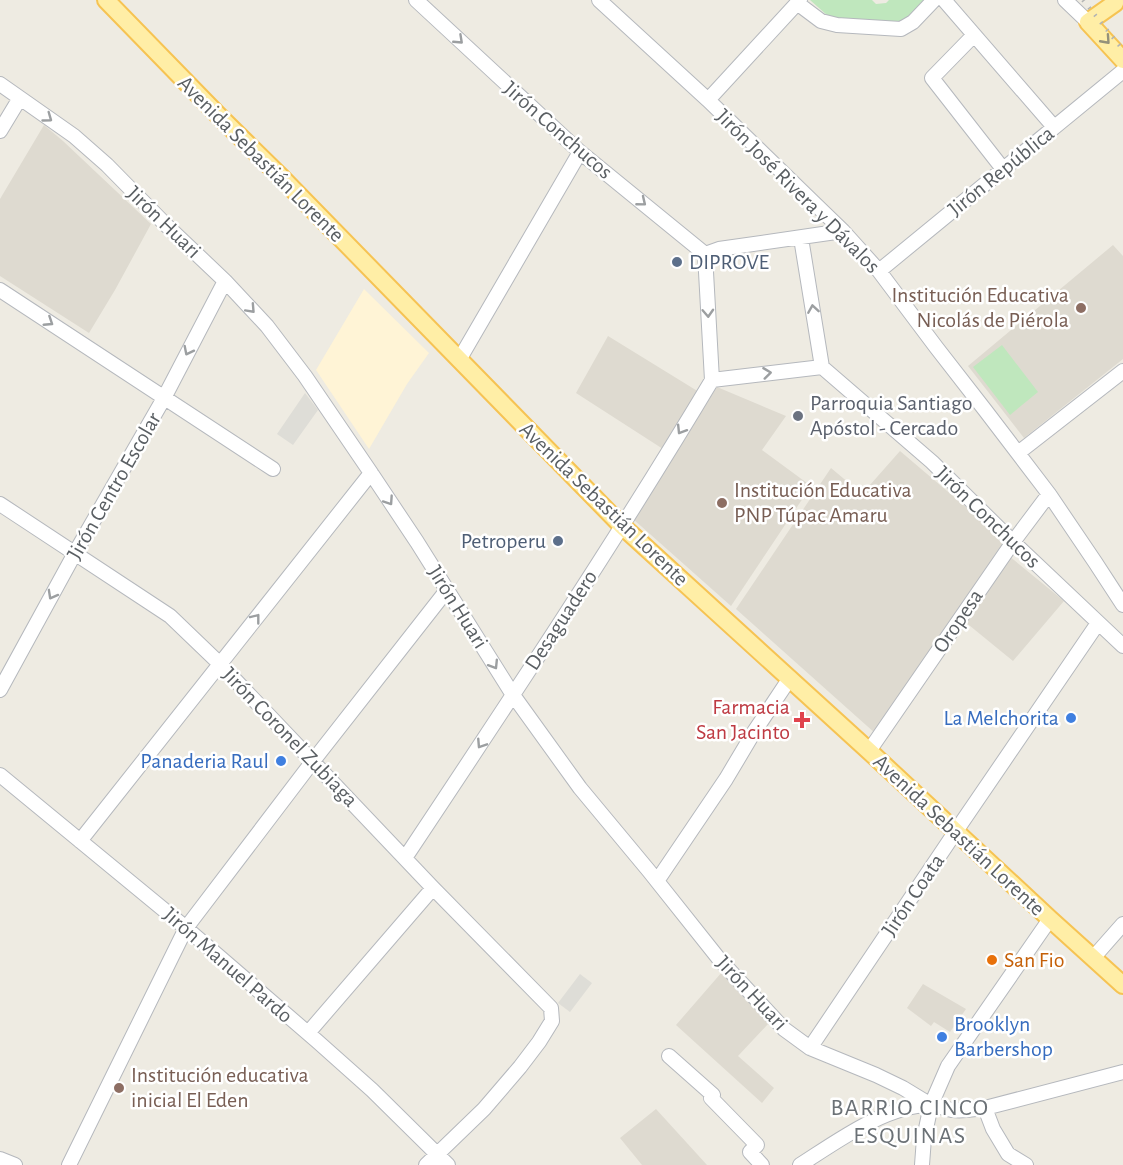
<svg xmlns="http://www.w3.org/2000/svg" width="1123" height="1165" font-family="'Alegreya Sans',sans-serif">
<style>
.commercial{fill:#fff4d6}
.industrial{fill:#deddd7}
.education{fill:#dedad0}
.green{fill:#bfe7bd}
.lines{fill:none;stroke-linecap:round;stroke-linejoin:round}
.minor-casing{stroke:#b5b8bd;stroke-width:16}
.major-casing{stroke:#f6c353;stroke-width:20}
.minor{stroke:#fff;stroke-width:14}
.major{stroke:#ffeea6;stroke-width:16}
.rail{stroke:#b3b4b4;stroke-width:4;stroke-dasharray:1.5 8;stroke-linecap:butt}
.oneway{stroke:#9c9fa1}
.oneway2{stroke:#94917a}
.service-dot{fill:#5c6f8a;stroke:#fff;stroke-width:2}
.education-dot{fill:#8d6e63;stroke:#fff;stroke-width:2}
.worship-dot{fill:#6b7280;stroke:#fff;stroke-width:2}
.shop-dot{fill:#3f7fe0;stroke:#fff;stroke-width:2}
.health-dot{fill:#e0444e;stroke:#fff;stroke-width:2}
.food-dot{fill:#e8710a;stroke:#fff;stroke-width:2}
.labels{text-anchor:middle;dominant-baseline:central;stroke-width:5;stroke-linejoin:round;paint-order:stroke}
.street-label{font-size:22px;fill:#5a5f63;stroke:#fff}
.service-label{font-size:22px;fill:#4e5e75;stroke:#fff;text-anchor:start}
.education-label{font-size:22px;fill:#785e54;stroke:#fff;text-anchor:start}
.worship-label{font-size:22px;fill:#5b616d;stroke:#fff;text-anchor:start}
.health-label{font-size:22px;fill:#be3a42;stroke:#fff;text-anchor:end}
.shop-label{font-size:22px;fill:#366cbe;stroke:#fff;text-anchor:end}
.food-label{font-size:22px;fill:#c56008;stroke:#fff;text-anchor:start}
.neighbourhood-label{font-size:24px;letter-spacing:1.5px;fill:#6b7176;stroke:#fff}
</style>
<rect width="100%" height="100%" fill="#eeebe2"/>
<path class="commercial" d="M364,289l65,64 -22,31 -38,65 -53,-79z"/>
<path class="industrial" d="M305,393l13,17 -25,35 -16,-11z
M580,974l12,9 -22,29 -12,-9z"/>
<path class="education" d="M44,125l19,16 88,83 -36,66 -26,43 -89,-57v-77z
M1113,245l10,11v103l-99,79 -56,-72z
M608,336l91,56 -36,57 -87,-56z
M717,387l69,29 -24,34 49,36 -80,120 -98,-87z
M900,451l107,91 -131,192 -140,-125 95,-141 31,26z
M1009,556l55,45 -51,60 -49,-40z
M722,972l47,51 -31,33 36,32 -12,15 -86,-78z
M923,984l43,25 -16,23 -16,-10 -3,4 -24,-18z
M656,1109l51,56h-65l-22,-27z"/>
<path class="green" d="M810,0h62l4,4 10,-1 3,-3h39l-23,25 -68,-1z
M1002,345l36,47 -28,23 -37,-48z"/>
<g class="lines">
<g class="minor-casing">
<path id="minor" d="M416,0l164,152 125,102 7,126
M599,0l109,100 105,102 30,29 36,40 57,76 49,63 64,84 46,68 28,43
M944,0l110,127
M1065,0l23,22
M797,3l24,18 16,4 64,4 12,-7 21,-22
M974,35l-42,43 71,91
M0,84l74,52 33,29 58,59 60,57 42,45 38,50 66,97 46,69 96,153 67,93 69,83 70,88 65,70 26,19 66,27 27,13 28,17
M708,100l92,-100
M0,131l20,-33
M801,238l21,129 110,95 81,80 110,104
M705,254l14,-5 124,-18
M879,271l244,-200
M0,290l273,179
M459,360l121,-208
M712,380l110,-13
M1018,453l105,-82
M0,504l170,112 50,48 213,224 118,120 1,13 -13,21 -19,25 -36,42 -58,56
M0,690l75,-137 89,-155 61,-117
M869,751l144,-209 36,-48
M0,775l186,153 131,113 55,49 76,75
M80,841l291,-368
M405,858c105,-158 210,-316 307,-478
M657,881l69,-102 28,-47 36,-54
M1093,958l30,-34
M308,1033l125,-145
M810,1048l146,-217 142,-208
M669,1056l44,39 -2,3 46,47 -7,7 12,13
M985,1108l8,21 15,25 18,11
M0,1159l15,6
M69,1165l117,-237 127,-167 134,-171
M800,1165c36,-23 86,-60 130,-60 7,0 15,4 22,5 11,2 22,-1 33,-2l138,-36
M922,1165l2,-27 7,-33 17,-39 102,-147"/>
</g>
<g class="major-casing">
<path id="major" d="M106,0l112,115 63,62 340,348 248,226 181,168 73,66
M1116,0l-1,3 -27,19 35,38"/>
</g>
<use href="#minor" class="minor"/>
<use href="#major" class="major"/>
<path class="rail" d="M1083,0l40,50"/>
</g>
<defs><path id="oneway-chevron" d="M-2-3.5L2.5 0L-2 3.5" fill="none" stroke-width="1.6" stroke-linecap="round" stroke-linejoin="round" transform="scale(1.5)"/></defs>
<g class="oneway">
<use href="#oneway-chevron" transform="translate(459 40) rotate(43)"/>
<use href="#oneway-chevron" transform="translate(48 118) rotate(36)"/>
<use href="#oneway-chevron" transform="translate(642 202) rotate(39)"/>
<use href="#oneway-chevron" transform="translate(251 309) rotate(47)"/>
<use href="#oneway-chevron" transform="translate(813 309) rotate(-99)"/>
<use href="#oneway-chevron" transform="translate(708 313) rotate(87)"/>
<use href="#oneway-chevron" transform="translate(49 322) rotate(33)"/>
<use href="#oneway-chevron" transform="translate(188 351) rotate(117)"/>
<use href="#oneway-chevron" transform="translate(767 373) rotate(-7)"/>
<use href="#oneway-chevron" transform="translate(681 430) rotate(122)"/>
<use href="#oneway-chevron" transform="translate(389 501) rotate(56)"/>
<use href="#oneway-chevron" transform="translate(52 595) rotate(119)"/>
<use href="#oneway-chevron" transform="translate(256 618) rotate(-52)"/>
<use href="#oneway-chevron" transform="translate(494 665) rotate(58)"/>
<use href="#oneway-chevron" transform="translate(481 744) rotate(123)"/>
</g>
<use class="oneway2" href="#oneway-chevron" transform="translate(1106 40) rotate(48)"/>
<g class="service-dot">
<circle cx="677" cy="262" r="6"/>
<circle cx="558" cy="541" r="6"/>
</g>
<g class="education-dot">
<circle cx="1081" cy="308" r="6"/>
<circle cx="722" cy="503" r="6"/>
<circle cx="119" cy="1088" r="6"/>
</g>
<circle class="worship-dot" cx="798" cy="416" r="6"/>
<g class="shop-dot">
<circle cx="1071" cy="718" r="6"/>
<circle cx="281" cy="761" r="6"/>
<circle cx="942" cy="1037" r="6"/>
</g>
<path class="health-dot" d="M799 711h6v6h6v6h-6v6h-6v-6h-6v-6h6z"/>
<circle class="food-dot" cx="992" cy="960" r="6"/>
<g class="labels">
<g class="street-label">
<text transform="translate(558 130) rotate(41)">Jirón Conchucos</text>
<text transform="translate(261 159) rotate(45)">Avenida Sebastián Lorente</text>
<text transform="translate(1001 171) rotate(-39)">Jirón República</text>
<text transform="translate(798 191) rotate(45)">Jirón José Rivera y Dávalos</text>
<text transform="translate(164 222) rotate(44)">Jirón Huari</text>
<text transform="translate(114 486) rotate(-60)">Jirón Centro Escolar</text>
<text transform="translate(604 504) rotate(44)">Avenida Sebastián Lorente</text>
<text transform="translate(988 517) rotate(44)">Jirón Conchucos</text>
<text transform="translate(458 607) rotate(58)">Jirón Huari</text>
<text transform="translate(561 620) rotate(-57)">Desaguadero</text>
<text transform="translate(958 621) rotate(-56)">Oropesa</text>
<text transform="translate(290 737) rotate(46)">Jirón Coronel Zubiaga</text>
<text transform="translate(959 835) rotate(43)">Avenida Sebastián Lorente</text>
<text transform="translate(913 895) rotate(-56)">Jirón Coata</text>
<text transform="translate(228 965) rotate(41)">Jirón Manuel Pardo</text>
<text transform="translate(752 993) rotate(47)">Jirón Huari</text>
</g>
<g class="service-label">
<text x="689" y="262">DIPROVE</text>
<text x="546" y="541" text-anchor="end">Petroperu</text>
</g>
<g class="education-label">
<text x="1069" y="295" text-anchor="end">Institución Educativa<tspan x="1069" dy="25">Nicolás de Piérola</tspan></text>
<text x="734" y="490">Institución Educativa<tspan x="734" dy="25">PNP Túpac Amaru</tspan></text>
<text x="131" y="1075">Institución educativa<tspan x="131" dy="25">inicial El Eden</tspan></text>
</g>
<g class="worship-label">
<text x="810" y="403">Parroquia Santiago<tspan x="810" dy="25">Apóstol - Cercado</tspan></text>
</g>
<g class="health-label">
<text x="790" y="707">Farmacia<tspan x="790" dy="25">San Jacinto</tspan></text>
</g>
<g class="shop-label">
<text x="1059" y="718">La Melchorita</text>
<text x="269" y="761">Panaderia Raul</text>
<text x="954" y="1024" text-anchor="start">Brooklyn<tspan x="954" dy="25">Barbershop</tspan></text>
</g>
<g class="food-label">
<text x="1004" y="960">San Fio</text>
</g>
<g class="neighbourhood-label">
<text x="910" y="1108">BARRIO CINCO<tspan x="910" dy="28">ESQUINAS</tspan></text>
</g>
</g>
</svg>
